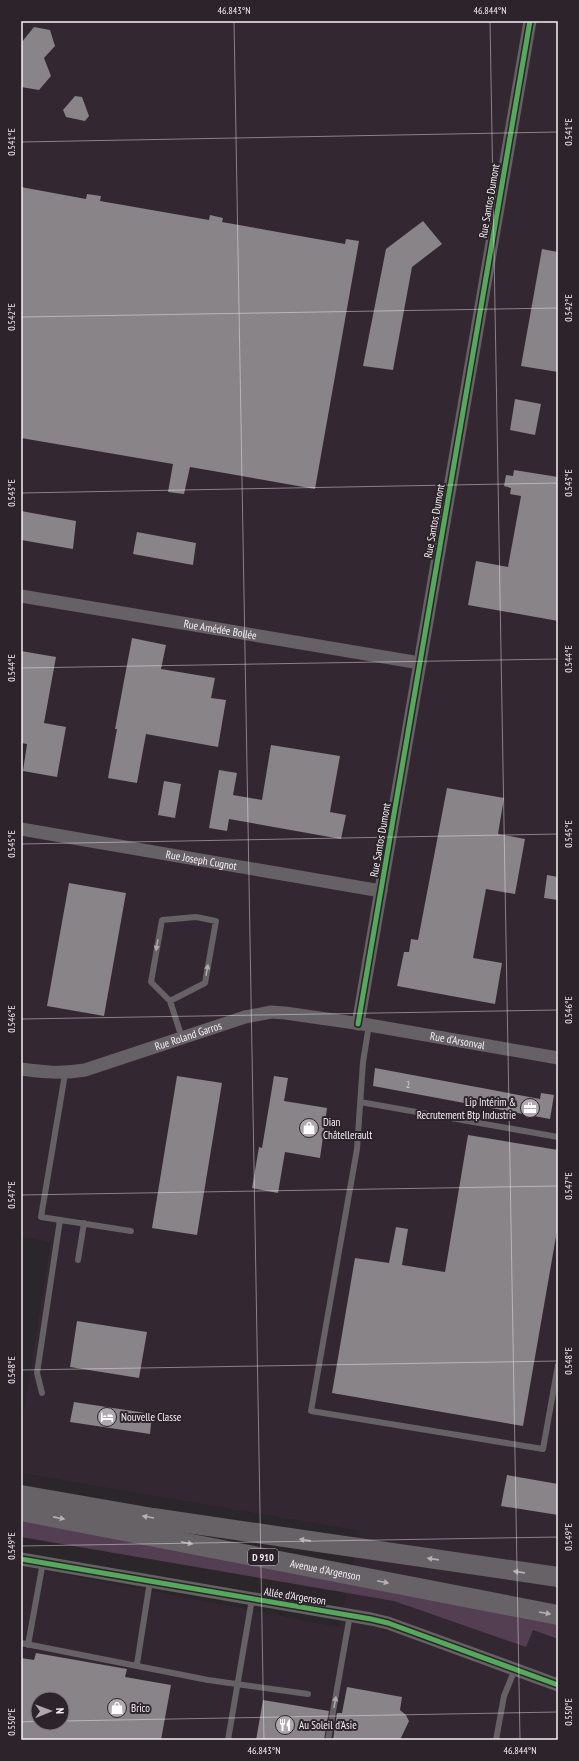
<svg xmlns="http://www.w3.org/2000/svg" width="579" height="1761" font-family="'PT Sans Narrow',sans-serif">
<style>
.built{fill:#332731;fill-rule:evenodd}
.green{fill:#543e51}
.building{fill:#888487;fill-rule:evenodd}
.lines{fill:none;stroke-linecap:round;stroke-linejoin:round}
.service{stroke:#656164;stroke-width:6}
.minor{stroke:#656164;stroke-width:13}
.primary{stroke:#666265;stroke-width:20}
.cycleway-casing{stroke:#2c242a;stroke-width:8}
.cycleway{stroke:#51ab58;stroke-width:5}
.oneway{fill:#aea8ac}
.oneway2{fill:#b5b0b4}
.ticks{fill:none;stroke:#f6f0f5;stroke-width:1;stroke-opacity:0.45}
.labels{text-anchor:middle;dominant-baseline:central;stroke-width:4;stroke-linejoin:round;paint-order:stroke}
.number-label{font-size:9px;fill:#dad5da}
.shield{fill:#2c242a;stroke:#b9b3b8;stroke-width:1}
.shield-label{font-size:10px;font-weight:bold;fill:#f6f0f5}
.street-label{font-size:11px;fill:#f6f0f5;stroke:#2c242a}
.poi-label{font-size:11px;fill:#f6f0f5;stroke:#2c242a;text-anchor:start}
.neatline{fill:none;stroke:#f6f0f5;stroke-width:1.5}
.ticks-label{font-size:10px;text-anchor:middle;fill:#f6f0f5}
</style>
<rect width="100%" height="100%" fill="#2a2629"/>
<path class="built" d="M21,21h537v1719h-537v-174l318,61 21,-96 -339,-58v-44l30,-187 -30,-5zM38,1699h24v24h-24z"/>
<path class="green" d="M21,1519l537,105v15l-25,-9 -7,17 -132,-46 -373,-64z"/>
<path class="building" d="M34,27l16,3 5,16 -11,12 7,18 -12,14 -18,-3v-44z
M75,96l7,1 7,19 -4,5 -19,-4 -3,-7z
M21,187l65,12 1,-5 14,2 -1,5 109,19 1,-5 13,3 -1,4 123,22 1,-5 13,2 -44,248 -125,-22 -6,27 -16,-2 5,-28 -152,-26z
M423,221l19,23 -30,23 -19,103 -30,-4 23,-117z
M542,249l16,3v120l-37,-6z
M515,399l26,5 -6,31 -25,-5z
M514,470l44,7v144l-90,-16 8,-44 32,6 13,-71 -11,-2 1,-6 -7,-2 2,-11 7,1z
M21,511l55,10 -3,28 -52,-9z
M137,532l59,11 -3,22 -60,-11z
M132,638l34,7 -5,24 54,9 -4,20 15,2 -8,47 -72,-13 -9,49 -29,-5 9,-49h-2z
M21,651l35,6 -12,66 22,4 -9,50 -34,-6 4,-27 -6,-1z
M271,745l69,11 -10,56 16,3 -5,24 -112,-20 -2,12 -18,-3 10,-58 18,3 -4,22 29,5z
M164,781l17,3 -6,34 -17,-3z
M447,788l57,10 -6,36 27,5 -10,55 -29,-5 -13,69 29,5 -7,41 -98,-18 7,-34h5l2,-13 7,1z
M547,875l11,2v23l-14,-2z
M69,883l57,10 -22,123 -57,-10z
M375,1068l165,31 1,-6 13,2 -4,24 -177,-33z
M177,1076l45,7 -25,152 -45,-7z
M274,1076l14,2 -4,23 43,7 -7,50 -35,-6 -7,41 -26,-5 7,-41 3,1z
M468,1135l90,15v75l-35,201 -191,-33 23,-135 34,5 7,-36 12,2 -6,36 43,7z
M77,1321l70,11 -8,46 -69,-11z
M74,1402l78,12 -2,20 -80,-12z
M507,1475l51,9v31l-57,-9z
M36,1653l91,16 -2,8 46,8 -10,55h-140v-82l13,2zM38,1699h24v24h-24z
M347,1687l55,10 -2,13 6,5 3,6 -9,19h-67l4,-27h5z
M263,1700l66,11 -5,29h-68z"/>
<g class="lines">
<path class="service" d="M170,1001l35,-18 11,-62 -20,-4 -34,3 -11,62 19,19 12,37
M369,1025l-6,37 -6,87 -46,262 232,38 15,-84
M65,1074l-24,143 90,14
M360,1102l198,35
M78,1260l6,-37
M42,1393l-5,-20 23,-153
M21,1643l187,37 100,14
M28,1645l15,-83
M137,1664l13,-83
M228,1740l24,-141
M328,1740l22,-125
M496,1740l8,-44 11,-27"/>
<g class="minor">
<path id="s1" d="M21,596l399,67"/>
<path id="s2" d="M21,829l360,62"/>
<path d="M358,1024l172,-1003"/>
<path id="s3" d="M21,1069c22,3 41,5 64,1l160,-53 26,-5 14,1 84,12 189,33"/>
<path d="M21,1559l350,60 17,4 170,62"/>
</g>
<g class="primary">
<path d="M21,1495l132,23 405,59"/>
<path id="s4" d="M21,1511l537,104"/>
</g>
<g class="cycleway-casing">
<path id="cycleway" d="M358,1024l172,-1003
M21,1559l350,60 17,4 170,62"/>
</g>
<use href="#cycleway" class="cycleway"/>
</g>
<defs><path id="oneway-solid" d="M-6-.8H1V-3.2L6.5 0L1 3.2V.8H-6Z"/></defs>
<g class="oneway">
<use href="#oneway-solid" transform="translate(157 945) rotate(100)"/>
<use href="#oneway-solid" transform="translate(207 970) rotate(-80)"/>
<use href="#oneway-solid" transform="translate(335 1702) rotate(-80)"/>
</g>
<g class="oneway2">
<use href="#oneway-solid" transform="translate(148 1517) rotate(-170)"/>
<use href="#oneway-solid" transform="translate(59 1518) rotate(11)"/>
<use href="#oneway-solid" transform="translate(305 1540) rotate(-172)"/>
<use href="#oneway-solid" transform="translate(187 1543) rotate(11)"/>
<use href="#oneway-solid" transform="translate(433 1559) rotate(-172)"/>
<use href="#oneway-solid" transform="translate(519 1572) rotate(-172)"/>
<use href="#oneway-solid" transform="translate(383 1582) rotate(12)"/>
<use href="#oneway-solid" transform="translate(545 1613) rotate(10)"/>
</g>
<path class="ticks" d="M234,21l30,1719M490,21l30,1719M21,142l537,-10M21,317l537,-9M21,493l537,-10M21,668l537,-9M21,844l537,-10M21,1019l537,-9M21,1195l537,-9M21,1370l537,-9M21,1546l537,-9M62,1721l496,-9M21,1722l17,-1"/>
<defs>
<g id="office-disc" transform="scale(1)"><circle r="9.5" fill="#afa9ae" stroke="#2c242a"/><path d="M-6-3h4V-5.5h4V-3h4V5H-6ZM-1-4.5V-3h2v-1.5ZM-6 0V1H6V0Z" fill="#fff"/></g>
<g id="shop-disc" transform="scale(1)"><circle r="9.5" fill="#afa9ae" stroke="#2c242a"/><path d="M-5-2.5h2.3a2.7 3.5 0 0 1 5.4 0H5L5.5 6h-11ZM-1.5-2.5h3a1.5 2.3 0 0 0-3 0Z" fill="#fff"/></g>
<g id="hotel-disc" transform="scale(1)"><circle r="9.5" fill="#afa9ae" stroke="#2c242a"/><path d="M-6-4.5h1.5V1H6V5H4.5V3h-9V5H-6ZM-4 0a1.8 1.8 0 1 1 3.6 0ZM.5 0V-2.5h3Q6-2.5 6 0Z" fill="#fff"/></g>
<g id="restaurant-disc" transform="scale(1)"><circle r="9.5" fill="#afa9ae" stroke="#2c242a"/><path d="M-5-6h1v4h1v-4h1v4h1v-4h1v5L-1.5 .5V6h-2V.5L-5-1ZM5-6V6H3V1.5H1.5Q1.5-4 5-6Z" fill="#fff"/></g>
</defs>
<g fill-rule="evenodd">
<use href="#office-disc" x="530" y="1108"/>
<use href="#shop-disc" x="309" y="1128"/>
<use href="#hotel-disc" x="107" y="1417"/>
<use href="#shop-disc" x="117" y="1708"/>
<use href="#restaurant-disc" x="285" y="1725"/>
</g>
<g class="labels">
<g class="number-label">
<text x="408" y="1084">2</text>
</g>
<rect class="shield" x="248" y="1549" width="30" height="16" rx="3"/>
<g class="shield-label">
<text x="263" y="1557">D 910</text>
</g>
<g class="street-label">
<text transform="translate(489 201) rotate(-80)">Rue Santos Dumont</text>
<text transform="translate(434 521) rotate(-80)">Rue Santos Dumont</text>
<text stroke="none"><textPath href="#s1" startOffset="202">Rue Amédée Bollée</textPath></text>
<text transform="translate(380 840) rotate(-80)">Rue Santos Dumont</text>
<text stroke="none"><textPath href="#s2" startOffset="183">Rue Joseph Cugnot</textPath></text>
<text stroke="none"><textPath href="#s3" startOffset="173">Rue Roland Garros</textPath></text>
<text stroke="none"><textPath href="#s3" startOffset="448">Rue d'Arsonval</textPath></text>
<text stroke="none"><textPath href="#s4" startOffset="310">Avenue d'Argenson</textPath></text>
<text transform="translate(295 1596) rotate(9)">Allée d’Argenson</text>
</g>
<g class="poi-label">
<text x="516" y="1102" text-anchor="end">Lip Intérim &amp;<tspan x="516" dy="13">Recrutement Btp Industrie</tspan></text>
<text x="323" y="1122">Dian<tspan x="323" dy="13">Châtellerault</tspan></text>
<text x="121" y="1417">Nouvelle Classe</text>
<text x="131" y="1708">Brico</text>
<text x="299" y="1725">Au Soleil d'Asie</text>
</g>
</g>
<rect width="579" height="1761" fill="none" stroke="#2c242a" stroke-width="44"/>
<g transform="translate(50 1711) rotate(89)"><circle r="19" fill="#2c242a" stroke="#7d767b"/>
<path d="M0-3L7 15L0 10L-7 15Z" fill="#afa9ae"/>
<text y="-6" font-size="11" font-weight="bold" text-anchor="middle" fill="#f6f0f5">N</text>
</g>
<rect x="22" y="22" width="535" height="1717" class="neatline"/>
<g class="ticks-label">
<text x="234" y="14">46.843°N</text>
<text x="490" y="14">46.844°N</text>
<text transform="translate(568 132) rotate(-90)" y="4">0.541°E</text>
<text transform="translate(11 142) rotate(-90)" y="4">0.541°E</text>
<text transform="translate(568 308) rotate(-90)" y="4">0.542°E</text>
<text transform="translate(11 317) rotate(-90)" y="4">0.542°E</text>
<text transform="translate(568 483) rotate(-90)" y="4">0.543°E</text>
<text transform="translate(11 493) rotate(-90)" y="4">0.543°E</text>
<text transform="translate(568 659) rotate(-90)" y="4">0.544°E</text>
<text transform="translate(11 668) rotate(-90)" y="4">0.544°E</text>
<text transform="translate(568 834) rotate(-90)" y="4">0.545°E</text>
<text transform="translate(11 844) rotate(-90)" y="4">0.545°E</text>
<text transform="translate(568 1010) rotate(-90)" y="4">0.546°E</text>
<text transform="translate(11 1019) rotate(-90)" y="4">0.546°E</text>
<text transform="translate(568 1186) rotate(-90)" y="4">0.547°E</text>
<text transform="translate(11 1195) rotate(-90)" y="4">0.547°E</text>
<text transform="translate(568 1361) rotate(-90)" y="4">0.548°E</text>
<text transform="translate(11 1370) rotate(-90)" y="4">0.548°E</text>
<text transform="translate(568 1537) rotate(-90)" y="4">0.549°E</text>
<text transform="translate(11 1546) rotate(-90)" y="4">0.549°E</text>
<text transform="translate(568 1712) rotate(-90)" y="4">0.550°E</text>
<text transform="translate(11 1722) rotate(-90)" y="4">0.550°E</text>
<text x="264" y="1754">46.843°N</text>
<text x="520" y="1754">46.844°N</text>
</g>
</svg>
